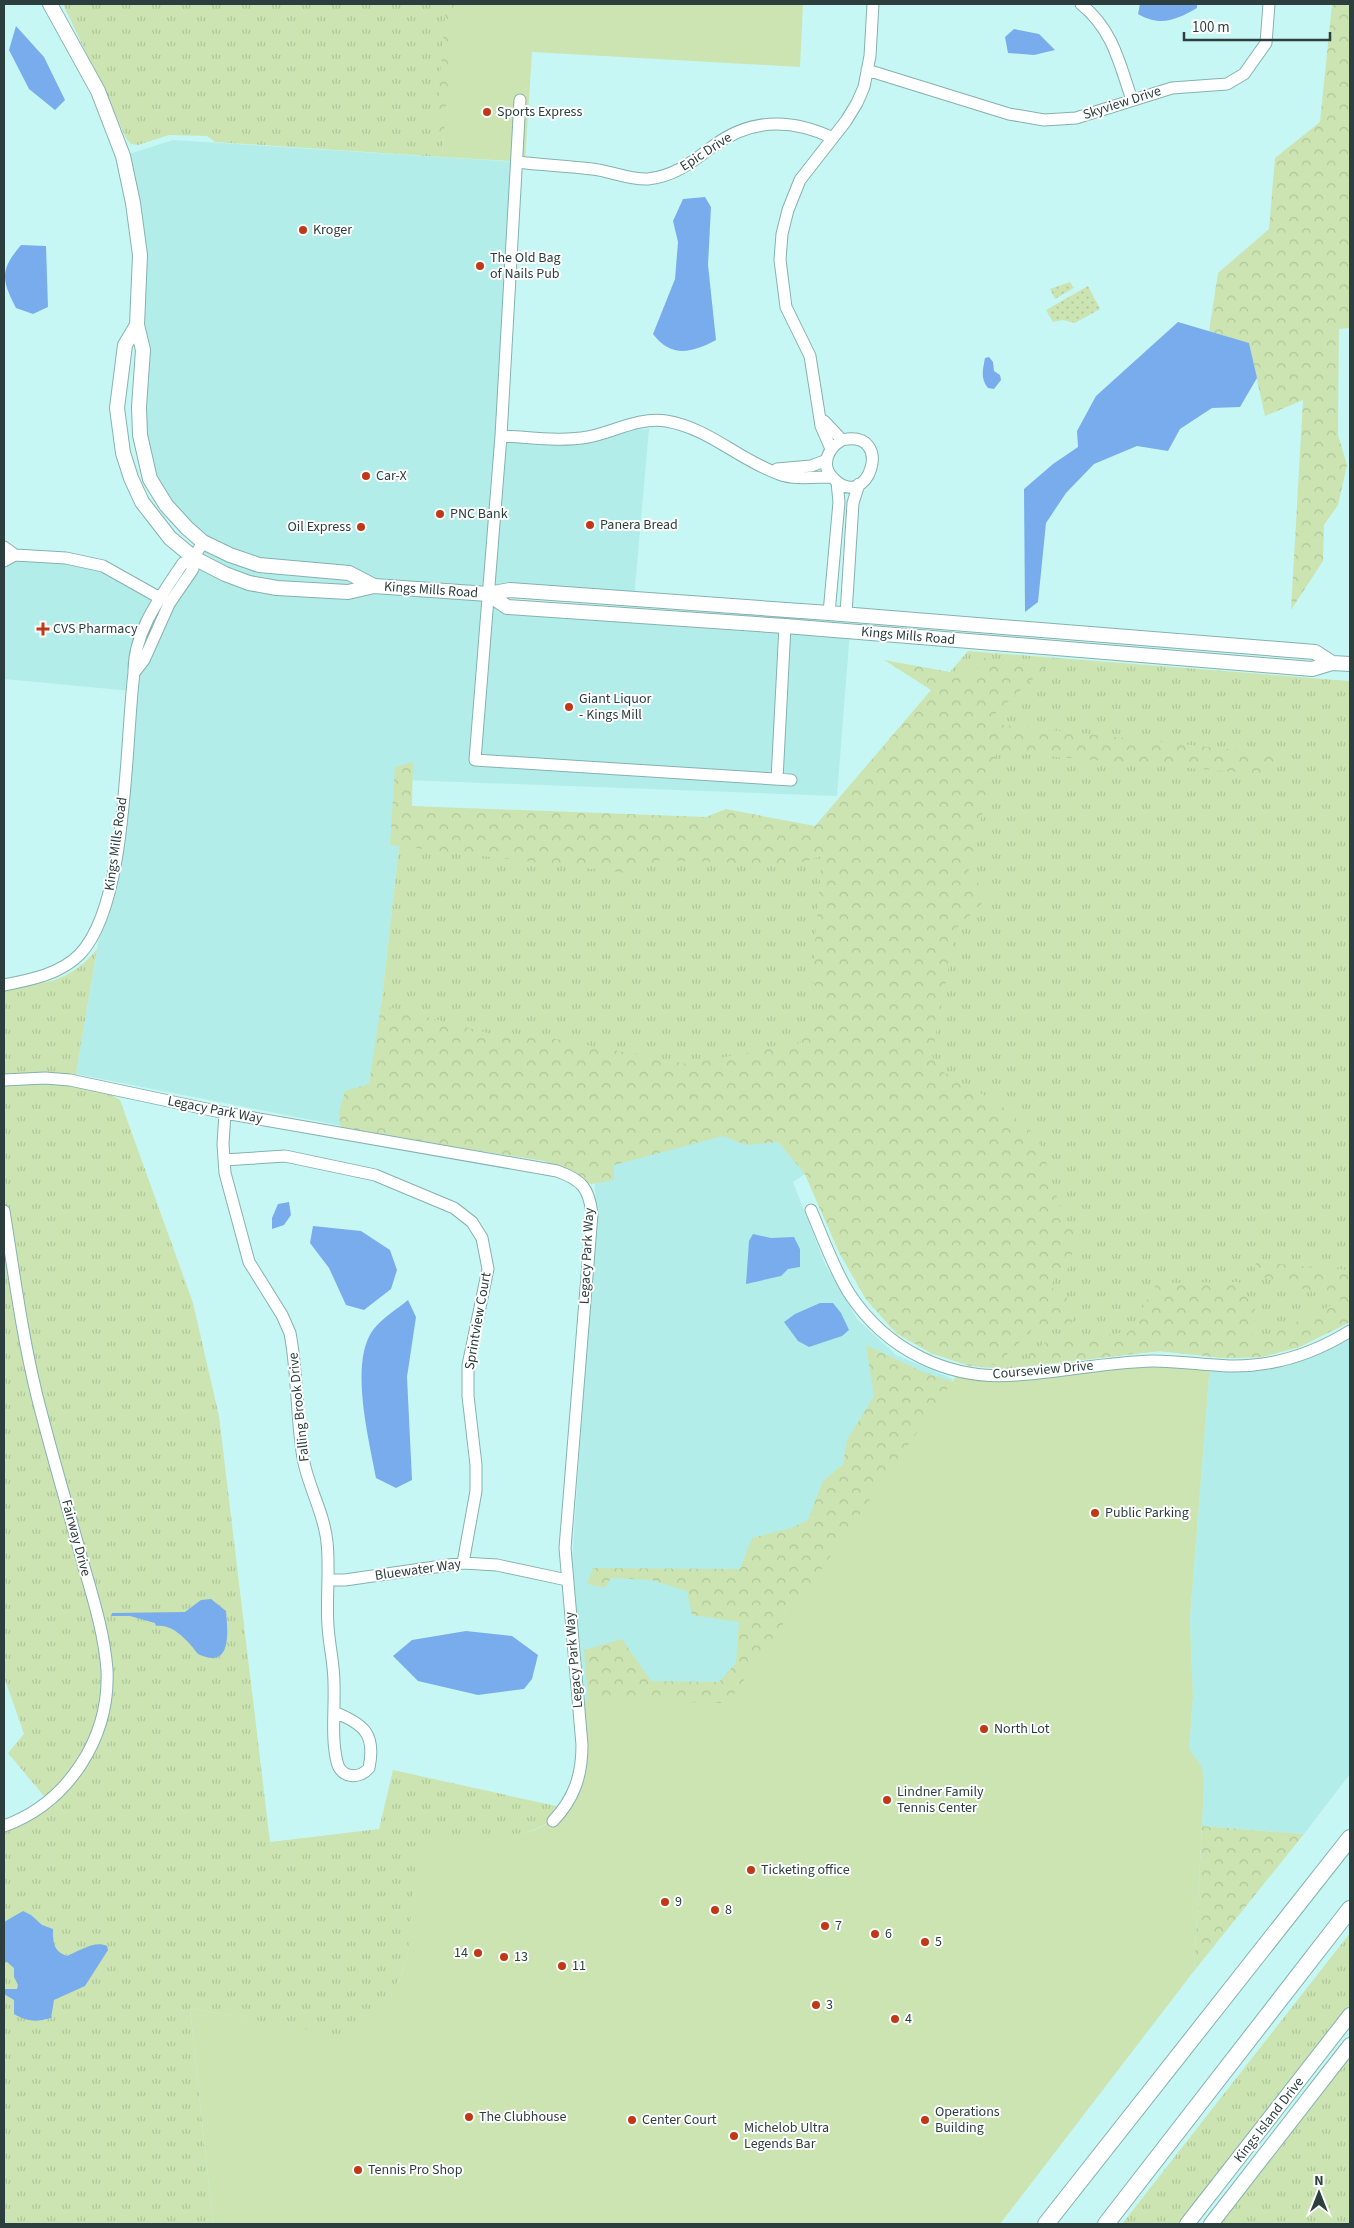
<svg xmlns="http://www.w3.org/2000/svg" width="1354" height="2228" font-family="'Source Sans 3',sans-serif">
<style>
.built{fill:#b3ede9}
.grass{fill:url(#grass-tufts)}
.forest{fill:url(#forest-crowns)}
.garden{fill:url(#garden-dots)}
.pitch{fill:#cce4b2}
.water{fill:#79aced}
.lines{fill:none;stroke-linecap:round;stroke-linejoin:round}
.minor-casing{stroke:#84b2af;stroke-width:13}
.major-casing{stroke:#84b2af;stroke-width:16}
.highway-casing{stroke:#84b2af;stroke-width:18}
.minor{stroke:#fff;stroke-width:11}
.major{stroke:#fff;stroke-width:14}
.highway{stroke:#fff;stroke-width:16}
.poi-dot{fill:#c23816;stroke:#fff;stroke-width:2}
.labels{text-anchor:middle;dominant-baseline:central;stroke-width:4;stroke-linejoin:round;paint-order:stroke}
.street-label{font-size:14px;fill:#2c3f3e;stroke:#fff}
.poi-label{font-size:14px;fill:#2c3f3e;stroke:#fff;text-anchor:start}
</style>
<defs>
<pattern id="grass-tufts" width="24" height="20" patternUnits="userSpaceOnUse" patternTransform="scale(1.25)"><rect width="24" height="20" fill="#cce4b2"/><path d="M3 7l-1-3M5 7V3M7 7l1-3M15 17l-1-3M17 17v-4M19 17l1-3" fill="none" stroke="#afc59a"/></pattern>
<pattern id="forest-crowns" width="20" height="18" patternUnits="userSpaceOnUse" patternTransform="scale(1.25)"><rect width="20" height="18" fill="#cce4b2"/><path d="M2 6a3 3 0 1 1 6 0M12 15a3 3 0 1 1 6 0" fill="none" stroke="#afc59a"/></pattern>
<pattern id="garden-dots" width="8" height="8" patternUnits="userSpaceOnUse" patternTransform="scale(1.25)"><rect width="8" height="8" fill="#cce4b2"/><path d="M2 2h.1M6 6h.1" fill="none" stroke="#afc59a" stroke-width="1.8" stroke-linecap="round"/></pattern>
</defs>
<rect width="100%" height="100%" fill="#c7f7f4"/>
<path class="built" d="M173,140l344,22 -16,274 148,-7 -15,170 -145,-5 18,13 343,24 -13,165 -433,-16 -1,32 -36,319 -291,-57 27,-160 7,-21 21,-202 -127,-12v-118l11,-6 88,11 66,38 34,-62 -16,-14 -42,-66 -5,-179 -17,-127z
M780,1118l25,56 -12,8 32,82 33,56 38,35 57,24 -225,325 -144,-4 -13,-126 25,-361 -2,-46z
M1350,1331v443l-46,60 -102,-8 2,-37 -15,-40 4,-52 -3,-78 20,-255 69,-3z"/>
<path class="grass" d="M63,4h391l-12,153 -227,-15 -8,-6 -38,-1 -31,10 -7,-1 -5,-6z
M968,651l382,30v641l-51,25 -38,10 -37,1 -64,-7 -155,18 -35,-3 -39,-13 -35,-20 -30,-34 -26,-45 -60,-136 -413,13 36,-319 413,17z
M97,949l-21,125 44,26 73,203 26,113 51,426 109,-13 14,-59 172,38c-31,35 -72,28 -115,28l-42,115 -7,27 -48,61 -163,-31 23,216h-209v-398l44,-25 -40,-48 16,-19 -20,-57v-690c40,-2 66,-5 93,-38z
M1350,1933v73l-19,24 -152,194h-57z
M1350,2056v168h-130z"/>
<path class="forest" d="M446,4h20l-15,138 -15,-12z
M1332,4h18v324l-11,1 -1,106 9,30 -9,40 -14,20 -1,36 -32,49 12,-210 -38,16 -16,-72 -40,-13 9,-58 51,-44 6,-71 45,-36z
M984,658l65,6 -64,59 290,31 -3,21 -275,-23 -29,121 22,22 -34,34 -24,126 6,14 63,36 38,35 23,73 16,23 -12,38 -10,-1 -5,14 28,20 -9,20 -39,4 -35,34 -26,1 -39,-13 -35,-20 -30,-34 -26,-45 -35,-80 -27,-32 -32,3 -23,-9 -109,29v15l-23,4 -47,-23 -203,-32 -2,-17 6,-21 24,-7 12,-79 134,35 14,-6 158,30 113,-21 21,-32 -4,-22 -5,-8 10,-125 -29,9 -133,-5 -34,13 -236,-28 5,-78 18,-5 -1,44 294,11 20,-8 89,17 116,-136 -47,-30 88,16z
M1256,1262l94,8v52l-51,25 -38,10 -37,1 -64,-7 -118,13 -13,-10 15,-11 85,-11 28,-49 82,-1 19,33 -10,16 11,9 83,-40 -88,-25z
M866,1345l57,27 44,14 -188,320 -189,14 -6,-70 38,-11 29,42 68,1 17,-19 3,-41 -47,-7 -5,-24 -36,-11 -40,-2 -6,10 -18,-4 6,-16 147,1 12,-31 39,-10 17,-8 15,-39 20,-17 4,-24 27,-44z
M1202,1826l102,8 -110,137z"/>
<path class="garden" d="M1070,282l4,6 -19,11 -5,-10z
M1088,286l12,23 -25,14 -12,-3 -10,2 -7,-12z"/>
<path class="pitch" d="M454,4h349l-3,63 -268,-15 -7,110 -83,-5z
M1119,1363l91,1 -20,255 3,78 -4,52 13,18 2,22 -10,182 -194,253h-787l-23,-216 163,30 48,-60 7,-27 8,-90 12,-18 22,-7 64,-1 21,-5 18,-9 29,-54 -4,-67 150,3 231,-331 22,3z"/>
<path class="water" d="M1140,4h57v4c-21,12 -37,19 -59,6z
M16,26l28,31 21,43 -10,10 -26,-21 -20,-39z
M1014,29l25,5 16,16 -21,5 -26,-2 -3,-16z
M705,197l6,10 -3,58 8,75c-24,13 -45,18 -63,-6l22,-55 3,-37 -5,-21 10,-22z
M21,245l25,1 2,61 -15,7 -17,-6c-15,-29 -16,-38 5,-63z
M1178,322l71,21 8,35 -17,29 -28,1 -32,21 -12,22 -31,-5 -43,18 -28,29 -20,30 -8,79 -13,10 -1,-123 29,-25 25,-17 -1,-16 19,-35z
M989,357l4,5 1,9 6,4 1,5 -7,9 -6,-1c-8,-10 -5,-19 -3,-30z
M289,1202l2,13 -7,10 -12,4v-11l6,-14z
M313,1226l48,5 29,19 7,20 -6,19 -27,21 -18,-5 -17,-37 -19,-25z
M753,1234l18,4 23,-1 6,12v18l-12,2 -7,7 -35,8 3,-43z
M408,1300l8,17 -9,60 5,103 -16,8 -20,-10c-7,-39 -27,-115 -3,-148 8,-11 24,-21 35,-30z
M820,1303h13l8,10 8,17 -7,6 -33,11 -11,-6 -14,-19 11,-8z
M211,1599l15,12c2,22 6,59 -28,43 -9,-12 -25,-31 -42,-28l-1,-3 -25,-7h-19l1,-3 73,-1 16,-12z
M466,1631l46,5 26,19 -6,24 -8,10 -46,6 -60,-14 -25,-25 19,-16z
M23,1911l8,4 11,10 11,4c0,13 0,22 14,27 12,-5 28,-16 40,-10l1,4 -23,36 -31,14 -3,18c-15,4 -23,4 -37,-4v-14l-10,-6v-5h13l1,-4 -4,-8v-9l-7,-6 -3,1v-41z"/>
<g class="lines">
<g class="minor-casing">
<path id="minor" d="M1081,4c32,26 38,58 51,96
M867,70l142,44 35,6 32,-2 96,-30 55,-4 17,-10 22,-31 3,-39
M520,100l-19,336 -26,324 316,20
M517,162c25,3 50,4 75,7 19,2 37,11 56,10 27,-3 44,-17 64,-32 38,-29 79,-29 121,-9
M824,421l18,19c54,-12 26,75 -9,38 -13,-13 -5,-30 9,-38
M501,436c29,1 58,6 87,1 26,-5 50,-20 78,-16 43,7 73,39 113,53 16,6 36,3 52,3
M831,449l-10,-23 -11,-70 -24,-49 -6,-47 2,-26 6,-24 12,-30 46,-59 11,-18 7,-16 6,-31 3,-52
M777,469l34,-3 16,-6
M4,547l11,8 51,3 37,8 57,32
M4,561l11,-6
M829,613l10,-111 -2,-20
M846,614l7,-111 6,-19
M134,673l10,-13 25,-56 24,-35 -2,-7 12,-20
M777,779l8,-153
M4,985c26,-5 57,-11 76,-31 48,-50 45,-211 54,-281 -1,-40 27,-77 49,-110l8,-1
M4,1080l41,-2 25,2 155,33 332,58c25,9 32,17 35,43l-27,334 17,197c0,31 -8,54 -29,76
M225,1113l-2,31 2,29 24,89 33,53 8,18c8,42 6,84 13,125 5,29 21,54 24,84 3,28 -1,56 1,84 1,19 6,37 6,57 1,25 -3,55 3,79 4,17 23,17 32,6 7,-34 -5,-44 -35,-56
M224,1160l61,-4 90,19 79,33 18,14 10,16 6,31 -20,96v31l8,69v26l-13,72
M811,1210c12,28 22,57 38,83 37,57 100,88 168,82 46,-3 90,-13 136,-14 25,0 50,4 76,5 43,1 84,-12 121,-35
M4,1211c10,62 18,124 33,185 13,52 28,102 42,153 11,40 25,80 28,121 3,68 -39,133 -103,156
M328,1580h17l118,-17 34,2 70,15"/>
</g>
<g class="major-casing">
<path id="major" d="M50,4l48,87 25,65 10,47 7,52 -3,70 6,25 -4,57 1,28 10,44 16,26 21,23 16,14 27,13 29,10 90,8 25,13
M137,325l-12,20 -8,63 6,45 8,25 11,24 28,36 24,20 31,16 24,9 28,5 71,4 26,-6 114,8 22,-4 319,23 486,39 17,11
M488,594l19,13 278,19 527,43 20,-6 18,1
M1187,2224l163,-209
M1211,2224l139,-179"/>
</g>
<g class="highway-casing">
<path id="highway" d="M1046,2224l304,-386
M1106,2224l244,-315"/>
</g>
<use href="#minor" class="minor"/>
<use href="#major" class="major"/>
<use href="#highway" class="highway"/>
</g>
<g class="poi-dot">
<circle cx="487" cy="112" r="5"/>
<circle cx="303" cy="230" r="5"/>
<circle cx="480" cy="266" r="5"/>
<circle cx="366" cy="476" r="5"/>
<circle cx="440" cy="514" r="5"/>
<circle cx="590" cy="525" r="5"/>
<circle cx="361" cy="527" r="5"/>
<path d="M40.5 621.5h5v5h5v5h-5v5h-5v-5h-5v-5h5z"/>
<circle cx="569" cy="707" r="5"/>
<circle cx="1095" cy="1513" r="5"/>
<circle cx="984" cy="1729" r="5"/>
<circle cx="887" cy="1800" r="5"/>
<circle cx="751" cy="1870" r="5"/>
<circle cx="665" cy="1902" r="5"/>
<circle cx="715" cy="1910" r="5"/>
<circle cx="825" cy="1926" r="5"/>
<circle cx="875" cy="1934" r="5"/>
<circle cx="925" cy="1942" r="5"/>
<circle cx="478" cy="1953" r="5"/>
<circle cx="504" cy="1957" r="5"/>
<circle cx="562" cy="1966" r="5"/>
<circle cx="816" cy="2005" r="5"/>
<circle cx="895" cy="2019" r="5"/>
<circle cx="469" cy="2117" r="5"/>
<circle cx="632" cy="2120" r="5"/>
<circle cx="925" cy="2120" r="5"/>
<circle cx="734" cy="2136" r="5"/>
<circle cx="358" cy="2170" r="5"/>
</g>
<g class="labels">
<g class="street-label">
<text transform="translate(1122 103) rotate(-18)">Skyview Drive</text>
<text transform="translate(706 152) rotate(-33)">Epic Drive</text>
<text transform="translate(431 590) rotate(4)">Kings Mills Road</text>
<text transform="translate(908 636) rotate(5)">Kings Mills Road</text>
<text transform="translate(116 844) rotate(-82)">Kings Mills Road</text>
<text transform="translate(215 1110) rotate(11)">Legacy Park Way</text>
<text transform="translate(587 1256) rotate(-87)">Legacy Park Way</text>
<text transform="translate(478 1321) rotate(-80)">Sprintview Court</text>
<text transform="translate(1043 1370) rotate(-5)">Courseview Drive</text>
<text transform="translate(299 1407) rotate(-96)">Falling Brook Drive</text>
<text transform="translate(76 1538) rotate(75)">Fairway Drive</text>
<text transform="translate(418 1570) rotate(-8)">Bluewater Way</text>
<text transform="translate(574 1660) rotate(-95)">Legacy Park Way</text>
<text transform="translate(1269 2120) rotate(-52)">Kings Island Drive</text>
</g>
<g class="poi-label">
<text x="497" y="112">Sports Express</text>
<text x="313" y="230">Kroger</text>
<text x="490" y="258">The Old Bag<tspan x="490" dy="16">of Nails Pub</tspan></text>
<text x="376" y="476">Car-X</text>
<text x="450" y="514">PNC Bank</text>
<text x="600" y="525">Panera Bread</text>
<text x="351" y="527" text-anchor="end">Oil Express</text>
<text x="53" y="629">CVS Pharmacy</text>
<text x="579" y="699">Giant Liquor<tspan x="579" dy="16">- Kings Mill</tspan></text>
<text x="1105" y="1513">Public Parking</text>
<text x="994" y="1729">North Lot</text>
<text x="897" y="1792">Lindner Family<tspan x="897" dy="16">Tennis Center</tspan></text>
<text x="761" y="1870">Ticketing office</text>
<text x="675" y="1902">9</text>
<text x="725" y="1910">8</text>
<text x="835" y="1926">7</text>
<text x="885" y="1934">6</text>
<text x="935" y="1942">5</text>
<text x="468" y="1953" text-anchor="end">14</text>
<text x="514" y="1957">13</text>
<text x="572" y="1966">11</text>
<text x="826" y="2005">3</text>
<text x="905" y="2019">4</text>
<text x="935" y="2112">Operations<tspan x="935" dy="16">Building</tspan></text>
<text x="479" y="2117">The Clubhouse</text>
<text x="642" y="2120">Center Court</text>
<text x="744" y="2128">Michelob Ultra<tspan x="744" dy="16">Legends Bar</tspan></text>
<text x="368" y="2170">Tennis Pro Shop</text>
</g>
</g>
<rect width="1354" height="2228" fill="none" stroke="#2c3f3e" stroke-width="10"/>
<g transform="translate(1319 2193)" stroke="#ffffff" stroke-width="4" paint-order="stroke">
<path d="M0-4L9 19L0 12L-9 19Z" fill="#2c3f3e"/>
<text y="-8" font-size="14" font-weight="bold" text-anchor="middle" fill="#2c3f3e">N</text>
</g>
<path d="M1184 32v8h146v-8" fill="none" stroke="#2c3f3e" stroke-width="2.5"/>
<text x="1192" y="32" font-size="15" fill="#2c3f3e" stroke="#ffffff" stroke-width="4" paint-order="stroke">100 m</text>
</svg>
